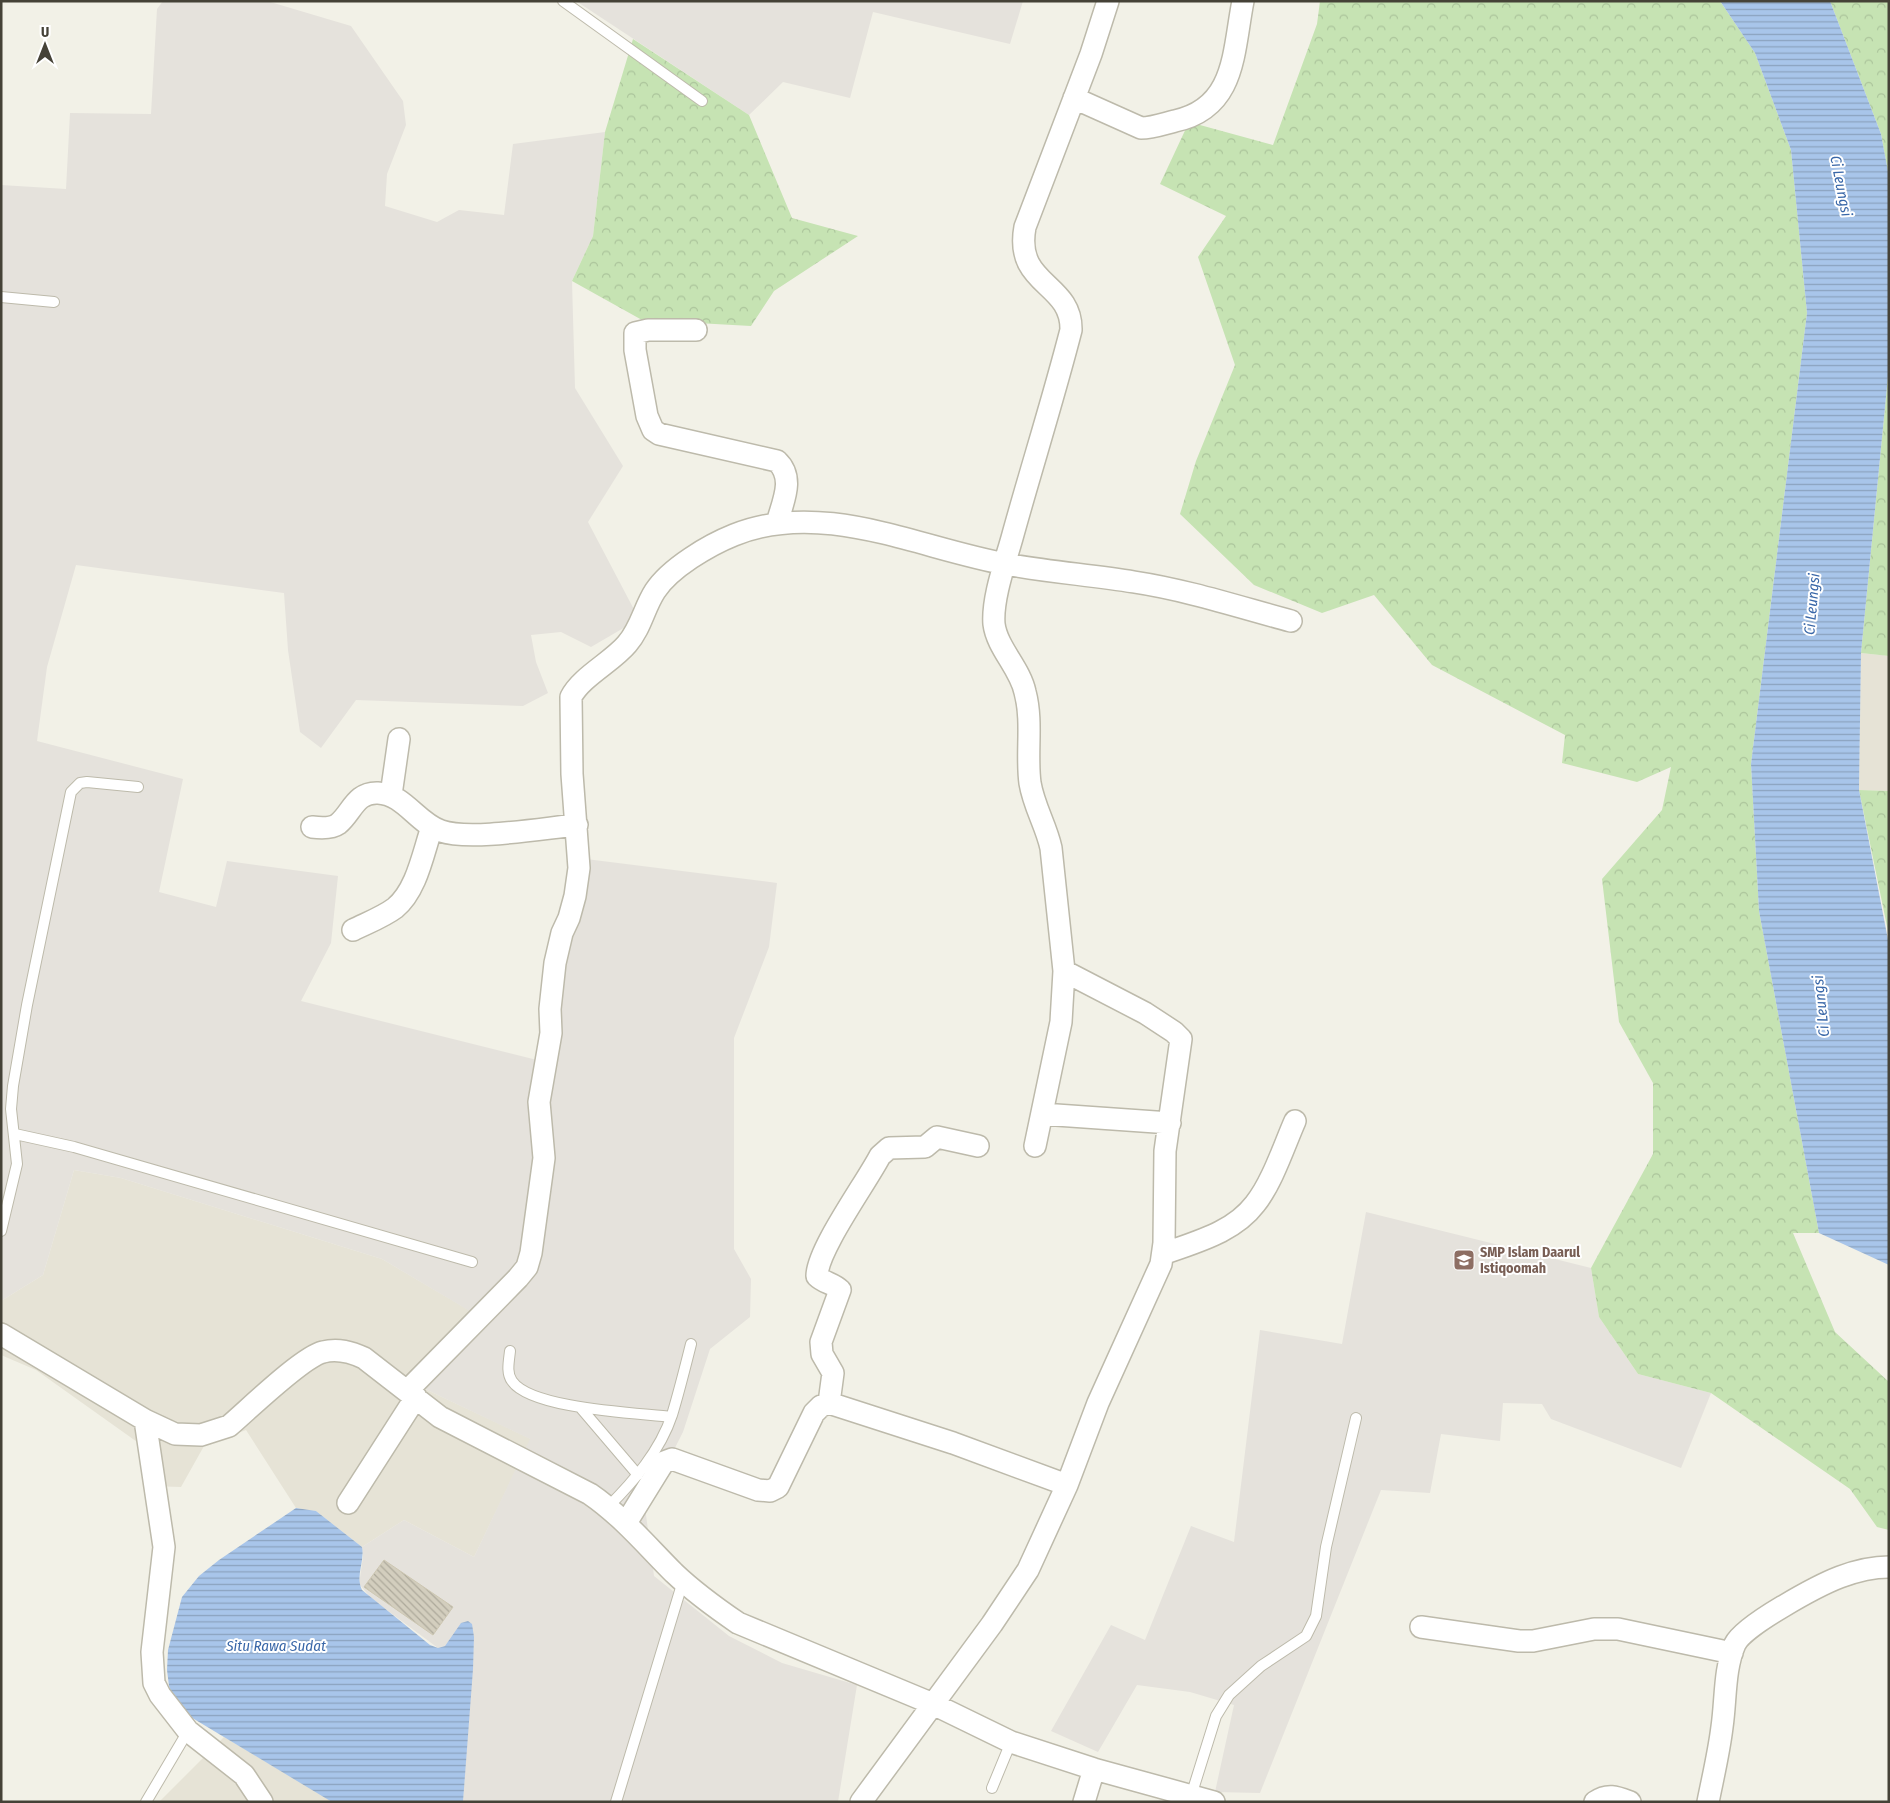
<svg xmlns="http://www.w3.org/2000/svg" width="1890" height="1803" font-family="'Fira Sans Condensed',sans-serif">
<style>
.residential{fill:#e6e3d6}
.industrial{fill:#e5e2dc}
.forest{fill:url(#forest-crowns)}
.water{fill:url(#water-rules)}
.building{fill:url(#building-back-hatch);stroke:#cdc7b2}
.lines{fill:none;stroke-linecap:round;stroke-linejoin:round}
.lane-casing{stroke:#bdbaab;stroke-width:12}
.street-casing{stroke:#bdbaab;stroke-width:24}
.lane{stroke:#fff;stroke-width:10}
.street{stroke:#fff;stroke-width:21}
.labels{text-anchor:middle;dominant-baseline:central;stroke-width:4;stroke-linejoin:round;paint-order:stroke}
.education-label{font-size:14px;font-weight:bold;fill:#785e54;stroke:#fff;text-anchor:start}
.water-label{font-size:15px;font-style:italic;fill:#3967a8;stroke:#fff}
</style>
<defs>
<pattern id="forest-crowns" width="20" height="18" patternUnits="userSpaceOnUse" patternTransform="scale(1.25)"><rect width="20" height="18" fill="#c6e3b3"/><path d="M2 6a3 3 0 1 1 6 0M12 15a3 3 0 1 1 6 0" fill="none" stroke="#abc49b"/></pattern>
<pattern id="water-rules" width="6" height="5" patternUnits="userSpaceOnUse" patternTransform="scale(1.25)"><rect width="6" height="5" fill="#a8c5ea"/><path d="M0 2.5h6" fill="none" stroke="#8ba2be"/></pattern>
<pattern id="building-back-hatch" width="6" height="6" patternUnits="userSpaceOnUse" patternTransform="scale(1.25)"><rect width="6" height="6" fill="#d3cebe"/><path d="M-1 5l2 2M0 0l6 6M5-1l2 2" fill="none" stroke="#ada99b"/></pattern>
</defs>
<rect width="100%" height="100%" fill="#f2f1e7"/>
<path class="residential" d="M1861,653l28,3v135l-30,-1z
M74,1170l47,8 261,81 107,63 -66,66 108,51 -57,118 -70,-37 -42,27 -46,-36 -20,-3 -50,-78 -42,16 -23,41 -31,-1 -3,-37 -111,-79 -35,-15v-54l42,-26z
M224,1737l95,56 13,9h-173z"/>
<path class="industrial" d="M163,1h104l84,25 52,75 3,24 -19,49 -2,32 52,16 22,-12 45,5 9,-71 92,-12 -12,104 -21,45 3,107 48,78 -35,56 51,97 -48,28 -30,-15 -30,3 5,27 12,31 -25,13 -167,-6 -35,48 -21,-16 -12,-82 -4,-57 -208,-28 -29,102 -10,74 146,38 -24,113 57,15 11,-46 111,15 -7,67 -30,58 248,62 29,-205 199,25 -8,64 -35,91v211l17,30 -1,38 -40,32 -27,83 -38,75 9,69 75,60 53,27 75,22 -19,117h-375l11,-165 -36,11 -66,-49 -13,-15 4,-27 -1,-10 42,-27 70,37 56,-118 -107,-51 65,-66 -106,-63 -261,-81 -47,-8 -31,105 -42,26v-1116l65,4 4,-76 81,1 6,-105z
M576,1h447l-13,43 -137,-32 -23,86 -67,-16 -34,33z
M1366,1212l225,56 8,49 39,57 73,19 -30,75 -130,-49 -9,-15 -39,-1 -3,38 -59,-7 -11,59 -49,-3 -121,303 -45,-1 19,-87 -44,-13 -53,-7 -39,67 -47,-21 60,-106 34,15 46,-114 43,16 26,-212 82,14z"/>
<path class="forest" d="M1320,1h400l35,52 36,97 16,163 -56,451 8,147 60,322h-26l42,99 54,50v148l-12,-3 -27,-38 -139,-96 -73,-19 -39,-57 -8,-49 62,-114v-71l-34,-61 -17,-143 60,-69 9,-43 -34,15 -75,-19 3,-28 -133,-70 -58,-70 -52,18 -68,-28 -74,-71 16,-53 39,-96 -37,-108 28,-41 -66,-32 29,-62 84,23 44,-121z
M1830,1h59v176l-8,-43z
M633,39l116,76 43,103 66,18 -84,55 -23,35 -109,-6 -70,-39 21,-45 12,-104z
M1889,366v290l-28,-3z
M1859,790l30,1v145z"/>
<path class="water" d="M1720,1h110l51,133 8,43v189l-28,287 -2,137 30,155v320l-70,-32 -60,-322 -8,-147 56,-451 -16,-163 -36,-97z
M296,1508l20,3 46,36c3,15 -7,29 0,43l68,55 8,3 7,-2 16,-23 7,-2 4,3 2,13 -1,32 -10,133h-131l-143,-86 -15,-14 -5,-16 -2,-16 1,-20 14,-53 17,-21 20,-16z"/>
<path class="building" d="M384,1560l69,47 -20,28 -69,-48z"/>
<g class="lines">
<g class="lane-casing">
<path id="lane" d="M563,1l139,100
M1,297l53,5
M15,1134l59,13 398,115
M1,1231l16,-67 -6,-55 2,-23 14,-81 44,-213 9,-9 7,-1 51,5
M510,1351c-1,10 -4,22 2,30 19,28 126,32 159,36
M580,1407l58,68
M608,1507c26,-26 52,-56 64,-92 7,-23 13,-47 19,-71
M992,1788l19,-46
M1191,1796l25,-80 13,-21 32,-29 45,-30 10,-20 10,-69 30,-129
M146,1802l42,-71
M616,1802l67,-221"/>
</g>
<g class="street-casing">
<path id="street" d="M1074,98l67,30c12,0 22,-4 34,-7 61,-13 58,-69 68,-120
M696,330h-48l-13,3v17l12,66 6,14 6,4 118,27c18,17 6,40 0,62
M391,795l8,-56
M312,827c8,1 19,2 26,-3 14,-11 17,-32 40,-31 26,1 39,30 63,38 29,10 103,-3 136,-6
M353,930c14,-7 30,-13 42,-22 22,-18 28,-55 37,-81
M1042,1114l128,9
M1035,1146l26,-124 3,-51
M1163,1254c32,-12 70,-21 92,-50 17,-21 29,-58 40,-83
M1,1334l144,86 30,14 26,1 28,-9c19,-16 73,-69 94,-74 15,-4 28,0 41,6l76,59 150,77c32,22 57,52 84,79 20,19 42,35 64,50l195,81 78,38 83,27 120,33
M407,1391l111,-113 9,-11 4,-14 13,-95 -5,-56 12,-69 -1,-24 5,-46 7,-30 7,-15 6,-22 4,-28 -7,-94 -1,-77c10,-20 41,-35 56,-53 14,-16 17,-36 28,-53 15,-23 54,-46 79,-56 88,-36 184,13 272,29 42,8 86,11 128,18 53,8 105,25 157,39
M829,1403l4,-30 -11,-19 -1,-12 19,-52c-7,-7 -16,-7 -23,-14 0,-26 49,-93 63,-120l9,-8 36,-1 12,-10 41,9
M145,1420l19,127 -12,105 2,31 6,12 28,36 56,44 18,27
M348,1503l68,-106
M626,1523l34,-55 4,-6 8,-3 86,31 12,1 8,-4 36,-74 7,-7 8,-3 124,40 114,42
M1421,1627l98,14h14l61,-12h24l114,24
M861,1802l131,-178 36,-54 39,-85 31,-82 63,-139 3,-21 1,-92 16,-112 -7,-7 -29,-19 -81,-42 -13,-123c-5,-23 -17,-41 -21,-65 -4,-30 3,-61 -5,-91 -5,-24 -28,-44 -31,-68 -2,-25 11,-61 18,-86 19,-69 41,-138 59,-208 1,-48 -57,-44 -46,-103l66,-173 17,-53
M1084,1802l10,-33
M1595,1802c13,-9 22,-5 35,0
M1708,1802c5,-25 11,-50 14,-75 4,-27 2,-58 13,-83 9,-19 84,-59 105,-67 16,-6 32,-10 49,-10"/>
</g>
<use href="#lane" class="lane"/>
<use href="#street" class="street"/>
</g>
<defs>
<g id="school-square" transform="scale(1.125)"><rect x="-9" y="-9" width="18" height="18" rx="4" fill="#8d6e63" stroke="#fff"/><path d="M0-5L7-2L0 1L-7-2ZM-4 1L0 2.5L4 1V4Q0 6-4 4Z" fill="#fff"/></g>
</defs>
<g fill-rule="evenodd">
<use href="#school-square" x="1464" y="1260"/>
</g>
<g class="labels">
<g class="education-label">
<text x="1480" y="1252">SMP Islam Daarul<tspan x="1480" dy="16">Istiqoomah</tspan></text>
</g>
<g class="water-label">
<text transform="translate(1841 186) rotate(79)">Ci Leungsi</text>
<text transform="translate(1812 604) rotate(-85)">Ci Leungsi</text>
<text transform="translate(1821 1006) rotate(-96)">Ci Leungsi</text>
<text x="276" y="1646">Situ Rawa Sudat</text>
</g>
</g>
<rect width="1890" height="1803" fill="none" stroke="#454237" stroke-width="5"/>
<g transform="translate(45 45)" stroke="#ffffff" stroke-width="4" paint-order="stroke">
<path d="M0-4L9 19L0 12L-9 19Z" fill="#454237"/>
<text y="-8" font-size="14" font-weight="bold" text-anchor="middle" fill="#454237">U</text>
</g>
</svg>
